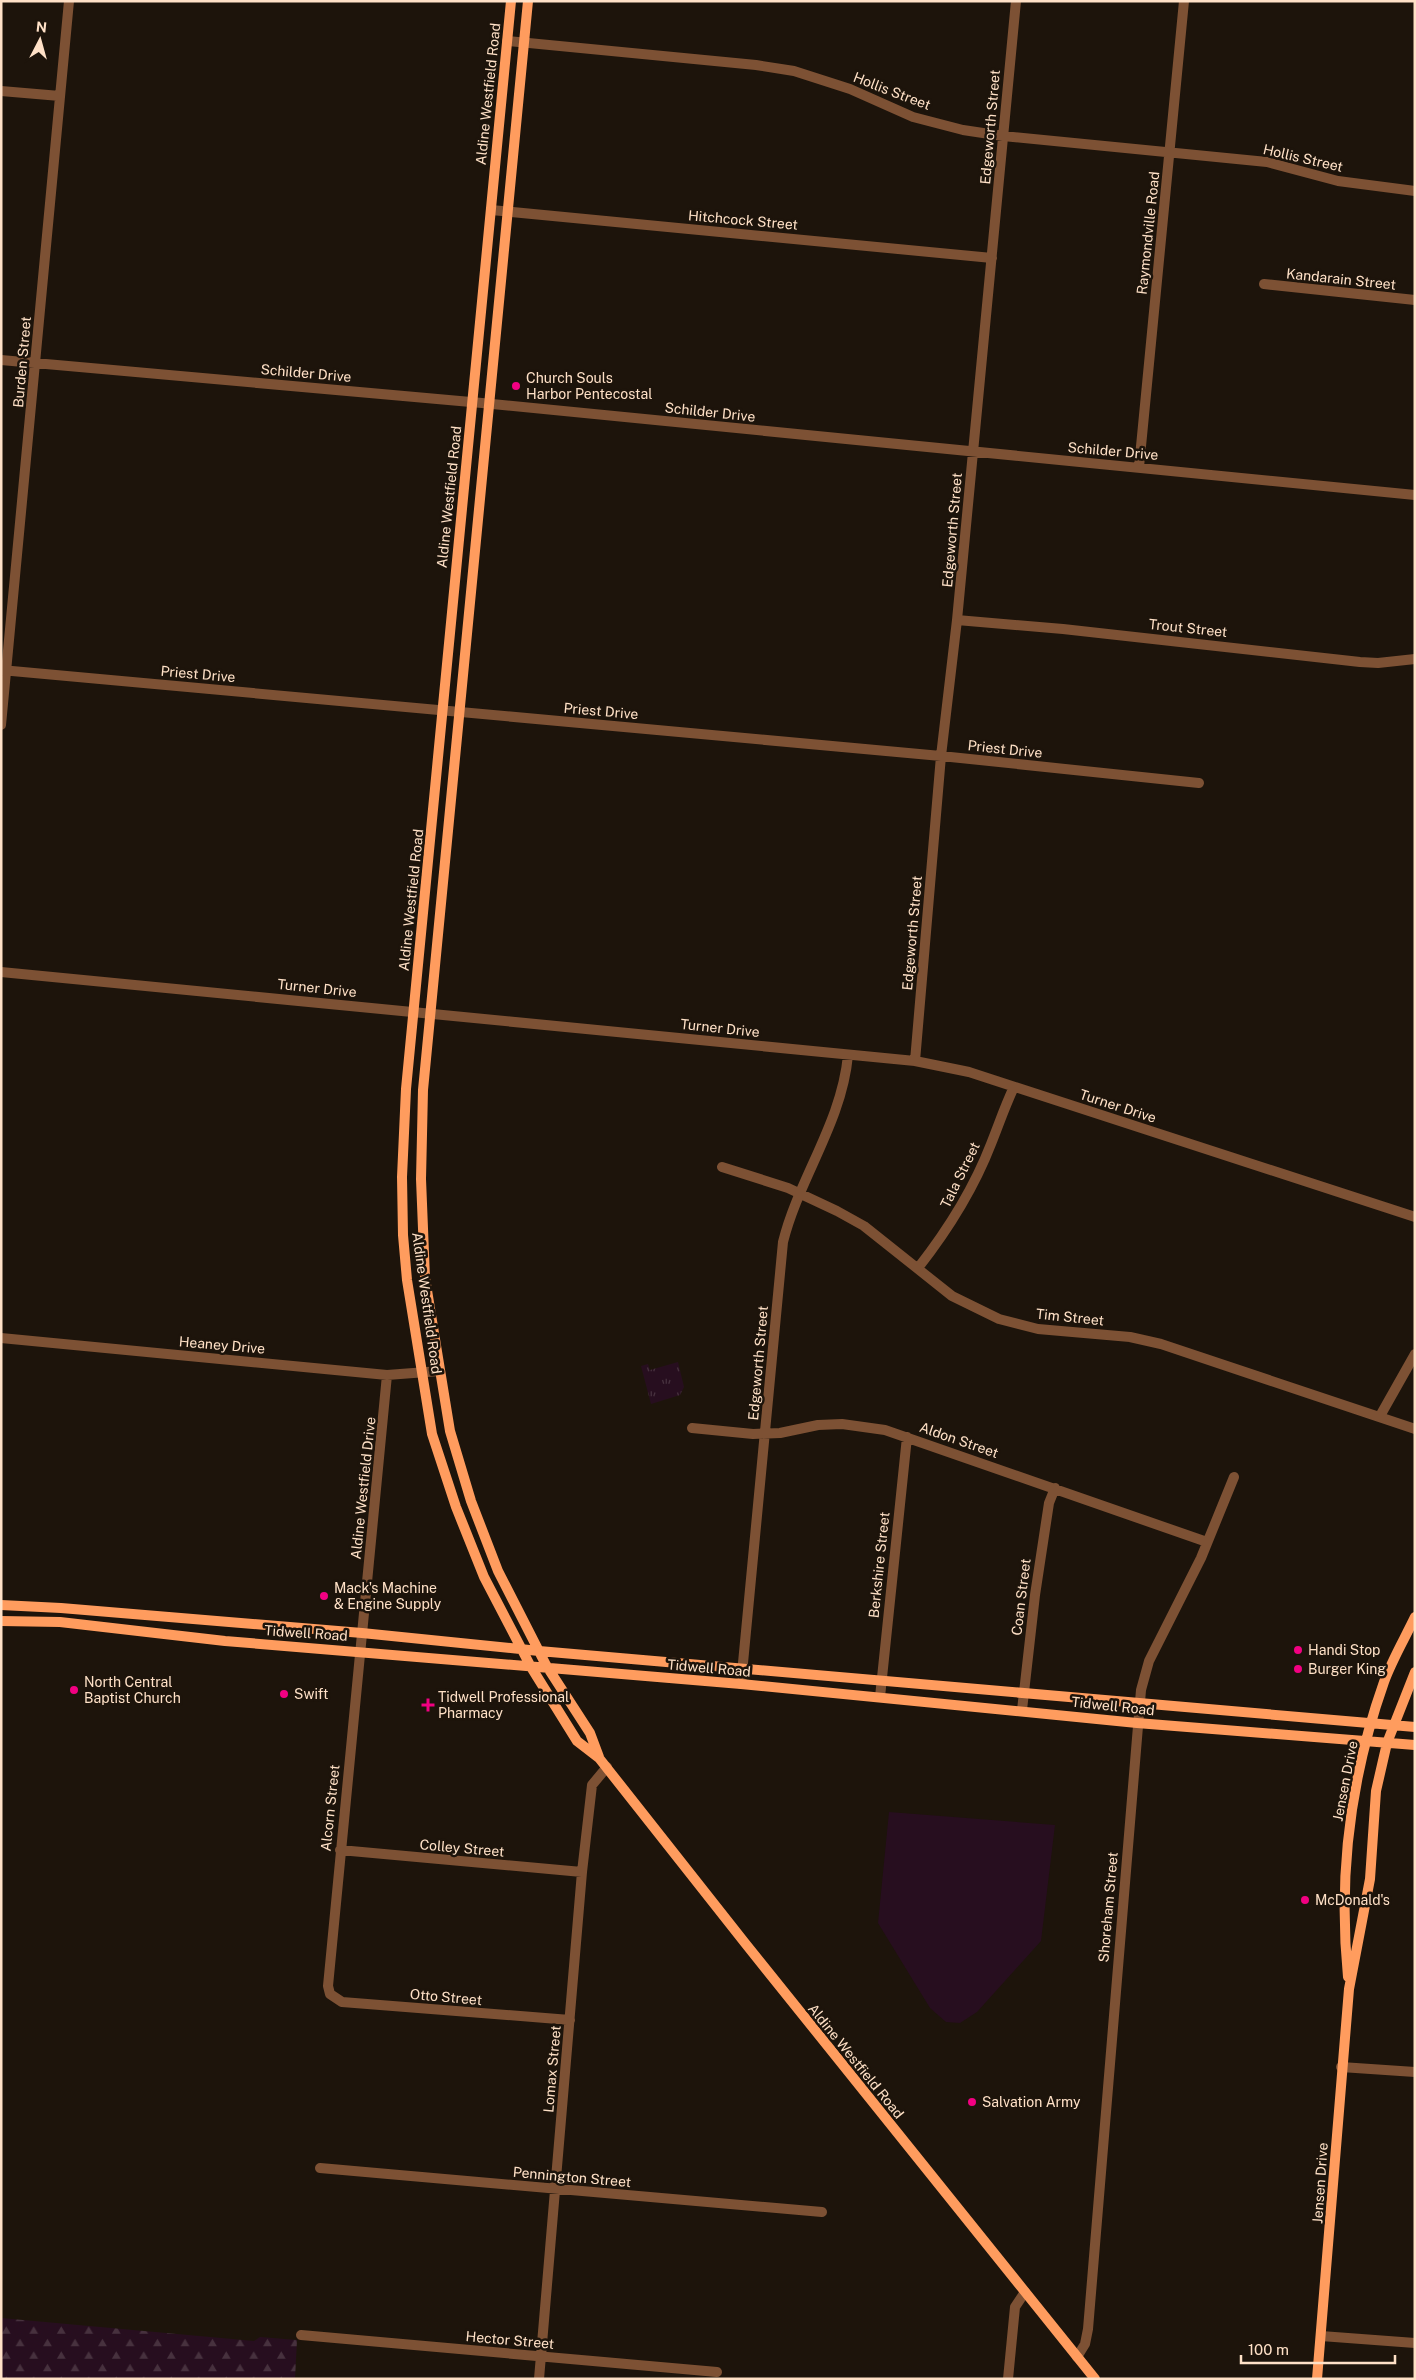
<svg xmlns="http://www.w3.org/2000/svg" width="1416" height="2380" font-family="'Public Sans',sans-serif">
<style>
.grass{fill:url(#grass-tufts)}
.forest{fill:url(#forest-firs)}
.pitch{fill:#270e1f}
.lines{fill:none;stroke-linecap:round;stroke-linejoin:round}
.street{stroke:#7d5134;stroke-width:10}
.secondary{stroke:#ff9c5e;stroke-width:10}
.poi-dot{fill:#f20082;stroke:#1d140b;stroke-width:2}
.labels{text-anchor:middle;dominant-baseline:central;stroke-width:5;stroke-linejoin:round;paint-order:stroke}
.street-label{font-size:14px;fill:#ffe1c7;stroke:#1d140b}
.poi-label{font-size:14px;fill:#ffe1c7;stroke:#1d140b;text-anchor:start}
</style>
<defs>
<pattern id="grass-tufts" width="24" height="20" patternUnits="userSpaceOnUse" patternTransform="scale(1.25)"><rect width="24" height="20" fill="#270e1f"/><path d="M3 7l-1-3M5 7V3M7 7l1-3M15 17l-1-3M17 17v-4M19 17l1-3" fill="none" stroke="#47313e"/></pattern>
<pattern id="forest-firs" width="22" height="20" patternUnits="userSpaceOnUse" patternTransform="scale(1.25)"><rect width="22" height="20" fill="#270e1f"/><path d="M5 1l3.5 6h-7zM16 11l3.5 6h-7z" fill="#47313e"/></pattern>
</defs>
<rect width="100%" height="100%" fill="#1d140b"/>
<path class="grass" d="M678,1362l6,25 -4,8 -29,9 -10,-38 7,-2 2,6z"/>
<path class="forest" d="M1,2318l253,23 6,-4 37,3 -2,39h-294z"/>
<path class="pitch" d="M889,1812l166,13 -14,116 -64,71 -17,11 -14,-1 -16,-14 -52,-85z"/>
<g class="lines">
<path class="street" d="M507,41l249,24 38,6 56,18 63,28 50,13 40,6 264,26 71,19 77,10
M1,91l59,5
M491,210l501,48
M1264,284l151,16
M1,360l481,43 933,92
M1139,467l45,-466
M957,620l106,9 297,33 18,1 37,-4
M1,670l940,86 258,27
M1,725l68,-724
M1,972l914,89 54,11 446,145
M915,1061l26,-305 16,-136 59,-619
M722,1167l66,21 49,23 27,15 88,70 47,23 39,10 92,8 31,7 254,85
M918,1268c29,-37 56,-80 73,-124 8,-20 14,-38 23,-57
M1,1338l386,37 53,-4
M387,1375l-59,611 2,8 12,8 228,18
M1380,1416l35,-62
M692,1428l61,6 27,-1 38,-8 24,-1 43,6 322,112
M741,1684l42,-442c16,-64 59,-120 65,-187
M880,1697l27,-260
M1022,1710l13,-115 14,-92 6,-15
M340,1850l242,22
M1341,2067l74,5
M320,2168l502,44
M301,2335l416,37
M1321,2336l94,7
M1077,2357l8,-13 3,-15 53,-639 8,-29 52,-103 33,-81
M539,2379l43,-507 10,-87 15,-18
M1008,2379l7,-72 10,-15"/>
<path class="secondary" d="M511,1l-105,1088 -4,88 1,58 4,45 25,154 24,73 28,70 47,90 46,74 22,17 146,185 350,436
M528,1l-105,1089 -2,89 4,99 25,153 21,70 27,70 48,94 44,68 9,24
M1,1605l60,3 301,25 177,18 876,76
M1,1621l59,1 165,19 516,43 396,39 278,22
M1348,1977c-10,-101 2,-199 36,-295 8,-22 21,-44 31,-65
M1317,2379l32,-390 21,-110 6,-88 11,-48 28,-71"/>
</g>
<g class="poi-dot">
<circle cx="516" cy="386" r="5"/>
<circle cx="324" cy="1596" r="5"/>
<circle cx="1298" cy="1650" r="5"/>
<circle cx="1298" cy="1669" r="5"/>
<circle cx="74" cy="1690" r="5"/>
<circle cx="284" cy="1694" r="5"/>
<path d="M425.5 1697.5h5v5h5v5h-5v5h-5v-5h-5v-5h5z"/>
<circle cx="1305" cy="1900" r="5"/>
<circle cx="972" cy="2102" r="5"/>
</g>
<g class="labels">
<g class="street-label">
<text transform="translate(892 91) rotate(21)">Hollis Street</text>
<text transform="translate(488 94) rotate(-84)">Aldine Westfield Road</text>
<text transform="translate(990 127) rotate(-85)">Edgeworth Street</text>
<text transform="translate(1303 158) rotate(13)">Hollis Street</text>
<text transform="translate(743 220) rotate(5)">Hitchcock Street</text>
<text transform="translate(1148 233) rotate(-84)">Raymondville Road</text>
<text transform="translate(1341 279) rotate(6)">Kandarain Street</text>
<text transform="translate(22 362) rotate(-85)">Burden Street</text>
<text transform="translate(306 373) rotate(5)">Schilder Drive</text>
<text transform="translate(710 412) rotate(6)">Schilder Drive</text>
<text transform="translate(1113 451) rotate(5)">Schilder Drive</text>
<text transform="translate(449 497) rotate(-84)">Aldine Westfield Road</text>
<text transform="translate(952 530) rotate(-85)">Edgeworth Street</text>
<text transform="translate(1188 628) rotate(6)">Trout Street</text>
<text transform="translate(198 674) rotate(5)">Priest Drive</text>
<text transform="translate(601 711) rotate(5)">Priest Drive</text>
<text transform="translate(1005 749) rotate(6)">Priest Drive</text>
<text transform="translate(411 900) rotate(-84)">Aldine Westfield Road</text>
<text transform="translate(912 933) rotate(-85)">Edgeworth Street</text>
<text transform="translate(317 988) rotate(6)">Turner Drive</text>
<text transform="translate(720 1028) rotate(6)">Turner Drive</text>
<text transform="translate(1118 1106) rotate(18)">Turner Drive</text>
<text transform="translate(960 1175) rotate(-64)">Tala Street</text>
<text transform="translate(427 1303) rotate(82)">Aldine Westfield Road</text>
<text transform="translate(1070 1317) rotate(6)">Tim Street</text>
<text transform="translate(222 1345) rotate(5)">Heaney Drive</text>
<text transform="translate(758 1363) rotate(-85)">Edgeworth Street</text>
<text transform="translate(959 1440) rotate(19)">Aldon Street</text>
<text transform="translate(363 1488) rotate(-84)">Aldine Westfield Drive</text>
<text transform="translate(879 1565) rotate(-84)">Berkshire Street</text>
<text transform="translate(1021 1597) rotate(-83)">Coan Street</text>
<text transform="translate(306 1633) rotate(4)">Tidwell Road</text>
<text transform="translate(709 1668) rotate(5)">Tidwell Road</text>
<text transform="translate(1113 1706) rotate(6)">Tidwell Road</text>
<text transform="translate(1345 1781) rotate(-79)">Jensen Drive</text>
<text transform="translate(330 1808) rotate(-84)">Alcorn Street</text>
<text transform="translate(462 1848) rotate(5)">Colley Street</text>
<text transform="translate(1108 1907) rotate(-85)">Shoreham Street</text>
<text transform="translate(446 1997) rotate(5)">Otto Street</text>
<text transform="translate(856 2061) rotate(51)">Aldine Westfield Road</text>
<text transform="translate(552 2069) rotate(-85)">Lomax Street</text>
<text transform="translate(572 2177) rotate(5)">Pennington Street</text>
<text transform="translate(1320 2183) rotate(-86)">Jensen Drive</text>
<text transform="translate(510 2340) rotate(5)">Hector Street</text>
</g>
<g class="poi-label">
<text x="526" y="378">Church Souls<tspan x="526" dy="16">Harbor Pentecostal</tspan></text>
<text x="334" y="1588">Mack's Machine<tspan x="334" dy="16">&amp; Engine Supply</tspan></text>
<text x="1308" y="1650">Handi Stop</text>
<text x="1308" y="1669">Burger King</text>
<text x="84" y="1682">North Central<tspan x="84" dy="16">Baptist Church</tspan></text>
<text x="294" y="1694">Swift</text>
<text x="438" y="1697">Tidwell Professional<tspan x="438" dy="16">Pharmacy</tspan></text>
<text x="1315" y="1900">McDonald's</text>
<text x="982" y="2102">Salvation Army</text>
</g>
</g>
<rect width="1416" height="2380" fill="none" stroke="#ffe1c7" stroke-width="5"/>
<g transform="translate(40 40) rotate(6)" stroke="#1d140b" stroke-width="4" paint-order="stroke">
<path d="M0-4L9 19L0 12L-9 19Z" fill="#ffe1c7"/>
<text y="-8" font-size="14" font-weight="bold" text-anchor="middle" fill="#ffe1c7">N</text>
</g>
<path d="M1241 2355v8h154v-8" fill="none" stroke="#ffe1c7" stroke-width="2.5"/>
<text x="1248" y="2355" font-size="15" fill="#ffe1c7" stroke="#1d140b" stroke-width="4" paint-order="stroke">100 m</text>
</svg>
